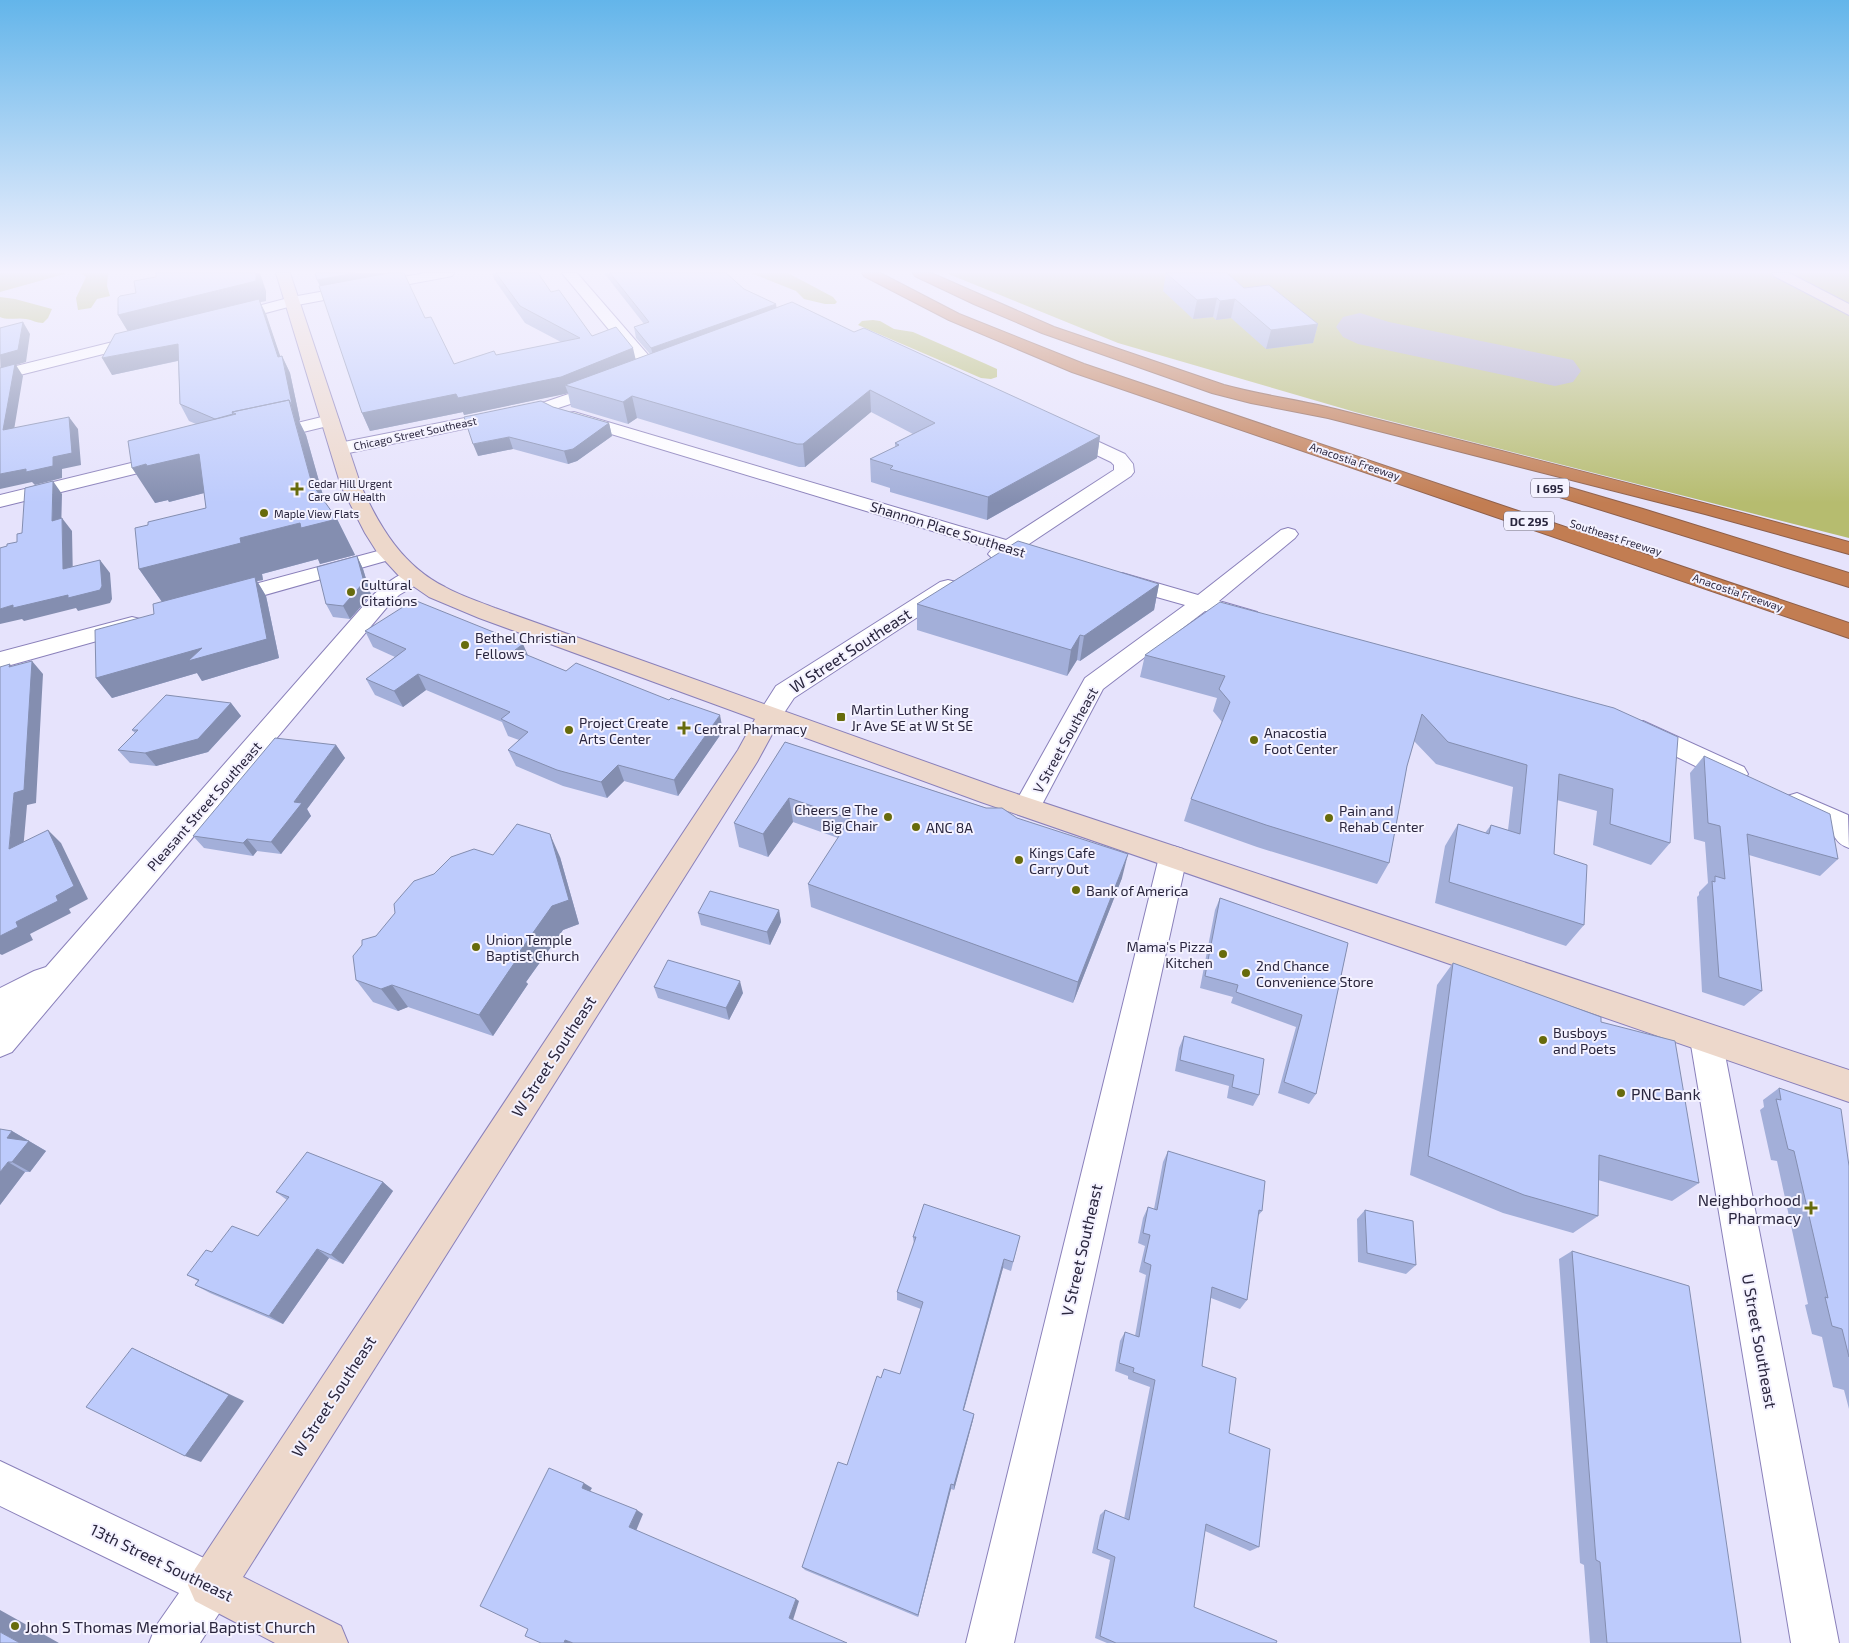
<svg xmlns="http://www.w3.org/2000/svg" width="1849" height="1643" font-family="'Exo 2',sans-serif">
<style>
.green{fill:#b6bc6f}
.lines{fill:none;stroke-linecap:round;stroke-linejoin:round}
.taxiway{fill:#aaa6c0;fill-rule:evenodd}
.street-casing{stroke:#8a80ba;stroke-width:2}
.secondary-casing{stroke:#8a80ba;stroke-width:2}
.highway-casing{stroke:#8d5f4b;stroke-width:2}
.street{fill:#fff;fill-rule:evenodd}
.secondary{fill:#edd8cb;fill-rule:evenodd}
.highway{fill:#c27d52;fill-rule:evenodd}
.wall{fill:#a3afd9}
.shaded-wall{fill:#848eb0}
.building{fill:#bdcbfc;stroke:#848eb0}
.poi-dot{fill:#676b0c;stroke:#f4f2ff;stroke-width:2}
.labels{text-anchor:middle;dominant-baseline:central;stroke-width:4;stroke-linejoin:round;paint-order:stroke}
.far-street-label{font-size:11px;fill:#2a263e;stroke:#f4f2ff}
.far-poi-label{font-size:11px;fill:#2a263e;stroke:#f4f2ff;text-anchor:start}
.shield{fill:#f4f2ff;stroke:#676378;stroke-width:1}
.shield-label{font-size:12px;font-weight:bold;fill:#2a263e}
.street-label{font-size:14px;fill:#2a263e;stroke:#f4f2ff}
.poi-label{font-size:14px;fill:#2a263e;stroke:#f4f2ff;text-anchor:start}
.near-street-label{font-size:16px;fill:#2a263e;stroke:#f4f2ff}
.near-poi-label{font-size:16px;fill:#2a263e;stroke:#f4f2ff;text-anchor:start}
</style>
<rect width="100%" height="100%" fill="#e6e3fc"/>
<path class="green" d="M0,273h68l-68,19z
M81,273h27l-1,13 3,10 -13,3 -6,9 -13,2 -2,-12 10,-21z
M751,273h37l45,24 4,5 -2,2h-10l-21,-5 -8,-8z
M946,273h903v265l-494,-126 -237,-69z
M0,297l15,2 37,10 -4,9 -5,5c-7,0 -10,-3 -17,-4 -9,-2 -17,2 -26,-2z
M873,320l7,1 14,8 19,3 73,32 11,5v8l-6,2 -10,-1 -123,-53 4,-4z"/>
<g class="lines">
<path class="taxiway" d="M1360,313l29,9 184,38 8,11 -8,11 -18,4 -197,-42 -15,-7 -7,-10 7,-10z"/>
<g class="street-casing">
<path id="street" d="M425,273h29l-2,3 -5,1 -155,29 -64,17 -5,-2 -3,-3 3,-3 69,-18z
M562,273h15l79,91 2,4 -2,4h-12z
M145,334l6,2 2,3 -2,3 -151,38v-10z
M595,385l6,1 3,4 -3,4 -52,17 -210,44 -7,-2 -2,-4 2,-4 7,-2 206,-41z
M574,412l432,128 108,-70v-5l-3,-3 -52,-25 -3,-4 3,-4 6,-1 6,1 54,25 8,10 1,8 -3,4 -105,70 27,7 3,5 -3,5c-15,3 -25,-6 -39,-8 -8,0 -11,6 -22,3l-4,-4 4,-5 -424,-128 -3,-4 3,-4z
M330,415l6,1 3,4 -3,4 -70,17 -6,-1 -3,-4 3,-4z
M168,454l7,2 2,4 -2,4 -175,43v-12z
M1288,528l7,2 3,4 -3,4 -76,63 38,11 3,5 -3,5 -8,2 -44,-13 -102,78 -66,125 -10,3 -10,-3 -4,-7 72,-129 100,-73 -71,-20 -3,-5 3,-5 8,-2 76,22 83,-65z
M389,548l7,2 4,4 -4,4 -170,48 -8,-2 -3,-5 3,-5z
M413,570l8,2 3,5 -3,5 -22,13 -11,11 -376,446 -12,5v-69l34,-17 12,-4 326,-371c12,-11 25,-22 41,-26z
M948,580l8,2 3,5 -3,5 -162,106 -16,24 -9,3 -9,-3 -3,-6 19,-30 164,-104z
M132,617l8,2 3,5 -3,5 -140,39v-16z
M1643,721l101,46 4,7 -4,7 -9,3 -9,-3 -92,-45 -4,-6 4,-6z
M1797,793l51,22 1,33c-14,-5 -11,-10 -21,-18 -13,-12 -35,-11 -45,-27l4,-7z
M1173,846l10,3 4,8 -173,786h-48l193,-786 4,-8z
M1706,1024l12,5 4,10 117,604h-48l-101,-604 4,-10z
M0,1461l227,108 7,16 -7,16 -27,42h-51l7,-17 23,-33 -179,-87z"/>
</g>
<g class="secondary-casing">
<path id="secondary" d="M276,273h14l71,213c19,42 42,80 84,101 16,9 33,14 50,21l504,180 850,282v32l-868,-300 -205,-75 -19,35 -514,815 98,49 7,17h-73l-80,-42 -7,-16 7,-16 543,-819 17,-31 -276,-101 -50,-21 -29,-20 -23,-25 -12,-19 -24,-47z
M1772,273h17l60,31v11l-75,-39z"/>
</g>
<g class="highway-casing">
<path id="highway" d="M862,273h18l79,41 125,50 765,259v15l-777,-266 -123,-52 -85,-44z
M913,273h18l123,54 170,58c37,10 74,15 111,24 172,43 343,86 514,133v12l-144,-40 -377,-96 -77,-15 -39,-10 -170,-60 -68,-29 -59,-28z
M1544,480l99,29 206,64v14l-312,-97 -3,-4 3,-4z"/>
</g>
<use href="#street" class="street"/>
<use href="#secondary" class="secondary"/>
<use href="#highway" class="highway"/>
</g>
<path class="wall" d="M492,273h46l13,19 41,44 44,23 14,-5 -14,-16 -2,-11 10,-3 -40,-51h122l18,16 33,19 77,24 246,104 -3,22 -110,62 -97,-28v-4l-19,-6 -1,-23 25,-12v-4l18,-9 -42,-22 -66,55h-6l-162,-49 -9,6 -57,-17 -3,-14 -104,22 -1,-3 -93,19 -8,-18 -42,-128 105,33 29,46 107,-22 -36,-19 -31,-44z
M1166,273l78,15 74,36 -5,19 -47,6 -35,-31 -15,2 -3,-3 -20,2 -30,-28z
M266,291v10l-6,1 6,12 14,43 2,-1 8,17 10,47 -1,1 7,14 19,68 12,16 18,36 -35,9 -2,-5 -56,15 1,6 -6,1 9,15 13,62 -77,23 -5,-8 -85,25 -16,-20 58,-64 8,-12 -23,-33 67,-61 -2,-15 -35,9 -1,-2 -13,3 41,-79 -7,-3 -9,-17 -2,-43 -66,14 16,-44 -10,-16z
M553,407l56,16 3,13 -35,25 -9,3 -55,-15 -35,7z
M357,556l6,13 8,26 -21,24 -17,-2 -7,-13z
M1159,584l-5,26 -74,51 -3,-1 -10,16 -150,-46v-26z
M365,631l163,25 38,15 157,60 -45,65 -54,-15 -17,17 -44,-12 -47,-20 -8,-16 11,-10 -11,-4 -6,-14 -76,-32 -23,17 -28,-12 -9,-16 29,-22 -22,-10z
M1145,655l469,53 56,135 -19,22 -58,-20 4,-34 -40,-11 -3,54 30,71 -18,21 -131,-43 10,-57 13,-22 27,9 6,-8 17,5 5,-43 -77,-23 -22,-23 -7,25 -18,97 -12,21 -120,-37 -73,-26 7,-22 31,-77 -9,-11 4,-13 -77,-21z
M231,703l10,13 -33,36 -52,14 -26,-3 -12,-13 17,-17 -3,-3z
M785,742l232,76 105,60 -49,125 -262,-96 -3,-23 30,-46 -45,-16 -25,35 -29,-10 -5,-24z
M336,745l9,13 -38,51 4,7 -30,38 -24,-3 -4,5 -49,-8 -11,-12z
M1704,756l134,103 -18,17 -71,-21 13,136 -18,15 -42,-14 -5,-95 2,-2v-3l9,-9 -3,-41 -11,-3 -4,-66z
M493,855l67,2 19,67 -16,6 -37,52 2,2 -35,52 -85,-29 -10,4 -25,-9 -17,-22 20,-44z
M1220,898l128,45 -32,151 -7,10 -31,-11 18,-66 -65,-24 2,-6 -33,-9 15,-78z
M779,910l2,12 -11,23 -69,-20 -3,-12z
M1453,963l148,59 98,161 -27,18 -74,-21v36l-25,17 -70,-20 -93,-38 27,-190z
M654,987l89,6 -14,27 -71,-22z
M1184,1036l75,59 -6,11 -26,-8 2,-12 -54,-15 4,-23z
M1779,1088l70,78v243l-5,-19 -11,-3 -11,-50 -10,-3 -7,-29 3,-1 -31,-143 -6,-1 -11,-50 4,-3 -1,-7z
M12,1131l34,20 -16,21h-5l-25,33z
M1168,1151l94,60 -4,5 -11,84 -7,9 -29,-11 -9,68 27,67 30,114 -9,4 -45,-20 -11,76 82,36h-169l-12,-5 15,-78 -18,-7 8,-38 5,-5 19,9 26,-132 -22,-8v-3l-13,-5 5,-30 5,-9 10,4 11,-61 -7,-3 6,-26 -7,-3 5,-25 5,-11 6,2 9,-47z
M383,1182l10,9 -50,73 -14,-6 -46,66 -73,-31 -15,-8 3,-4 -11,-6 25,-23 46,-16 29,-36 -11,-8z
M1365,1210l51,55 -10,9 -48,-12 -1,-43z
M1020,1236l-9,35 -8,-3 -39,142 10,4 -1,6 -19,70 -3,-1 -33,128 -113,-47 -3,-3 45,-102 34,-87 19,-4 21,-65 -24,-9v-8l17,-48 -1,-7z
M1572,1251l169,392h-151l-6,-78 -4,-2 -21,-304z"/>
<path class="shaded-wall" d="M256,273h4l6,18v10l-6,1 6,12 20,59 -4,-17 8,17 10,47 -1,1 7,14 24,85 -18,-36 -34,-127 -148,-22 -12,-20z
M355,273h47l-80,17 -5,-10z
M1217,298l-4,19 -20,2 4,-19z
M1235,299l-4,19 -15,2 4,-19z
M776,304l2,11 -124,44 -3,-11z
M23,322l7,12 -4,28 -10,3 7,11 -11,66 -9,-12 -3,-75z
M1318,324l-5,19 -47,6 5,-19z
M178,344l8,15 -74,16 -10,-17z
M633,348l4,17 -72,20 3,8 -3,1 -101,21 -1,-3 -93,19 -8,-18z
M870,390l1,22 -66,55 -2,-23z
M632,396l5,22 -9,6 -5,-22z
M69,417l9,12 3,36 -19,4v9l-27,7 -3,-3 -32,7v-15l53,-17z
M609,423l3,13 -35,25 -9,3 -4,-13z
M1100,436l-3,22 -110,62 1,-23z
M509,437l4,12 -35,7 -5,-12z
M199,454l21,35 -51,13 -1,-2 -13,3 -23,-35 14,-4z
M53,481l9,13 -1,40 -9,-13z
M62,518l10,13 1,51 -10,-13z
M337,519l18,36 -35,9 -2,-5 -56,15 1,6 -6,1 9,15 13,62 -77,23 -5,-8 -85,25 -16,-20 69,-72 -26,-37 101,-31 60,-15z
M357,556l6,13 8,26 -21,24 -7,-13z
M100,560l10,13 2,26 -2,4 -32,8 -2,-3 -52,13 -2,-2 -22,5v-15l13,-4z
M1159,584l-5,26 -74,51 4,-25z
M1080,635l-3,25 -10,16 4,-26z
M523,644l7,16 -15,-10z
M32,661l11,13 -7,129 -9,2 -5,57 -13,-13 5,-56z
M418,674l8,16 -23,17 -9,-16z
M231,703l10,13 -33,36 -52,14 -11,-13z
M720,715l3,16 -45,65 -4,-16z
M336,745l9,13 -38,51 4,7 -30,38 -10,-12 23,-40z
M618,765l6,16 -17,17 -6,-16z
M789,798l4,24 -25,35 -5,-23z
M48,830l13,13 27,56 -19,10 2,4 -41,21 3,6 -31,15 -2,-1v-18l16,-14 40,-26z
M550,834l10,23 19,67 -16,6 -37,52 2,2 -35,52 -14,-21 34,-54z
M247,839l10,12 -4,5 -10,-13z
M1128,854l-6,24 -49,125 5,-21z
M779,910l2,12 -11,23 -3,-13z
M740,981l3,12 -14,27 -3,-12z
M392,985l16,22 -10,4 -17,-22z
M12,1131l34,20 -16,21 -18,-10 -5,-24z
M8,1162l17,10 -25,33v-33z
M383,1182l10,9 -50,73 -12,-9z
M317,1249l12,9 -46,66 -14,-8z
M1004,1259l-1,9 -41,148 1,-6z
M132,1348l112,53 -43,61 -16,-6z
M974,1414l-1,6 -19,70v-5z
M584,1483l8,5 -3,5 -7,-5z
M951,1484v5l-33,128v-2z
M637,1510l6,4 -7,17 -7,-4z
M796,1599l3,2 -6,19 -4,-2z
M0,1610l59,33h-39l-20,-11z
M565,1640l8,3h-9z"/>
<path class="building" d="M156,273h100v8l-138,34v-17l2,-2 16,-3 -2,-12 22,-4z
M315,273h40l-38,7z
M389,273h15l21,45 6,-1 23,47 40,-13 2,4 84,-17 -60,-32 -24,-33h42l13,19 8,-2 33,46 24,-9 17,21 -72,29 -103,21 -2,-4 -94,19 -43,-127z
M610,273h116l18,16 32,15 -125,44 -17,-21 15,-5z
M1166,273h61l17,15 25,-3 49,39 -47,6 -36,-31 -15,2 -3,-3 -20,2z
M259,299l19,58 4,-1 10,48h-1l-2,-4 -57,12 1,2 -18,5 -35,-15 -2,-60 -76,14 13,-24z
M792,302l62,30 10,-4 236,108 -112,61 -98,-28 3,-3 -23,-7 29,-14 -4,-2 40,-20 -65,-33 -67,54h-6l-165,-48 -9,6 -58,-17z
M23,322l-5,28 -18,5v-27z
M15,364l-12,66 66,-13 3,36 -19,4v9l-27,6v-3l-26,5v-106z
M289,400l23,84 25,35 -36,9 -1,-5 -60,15 1,5 -102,26 -4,-41 13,-3v-3l58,-14 -7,-54 -52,12 -1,-2 -14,4 -4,-27 108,-27 -4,-2z
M541,401l12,6 56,16 -36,26 -9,2 -55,-14 -36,7 -9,-27z
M53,481l-1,40 10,-3 1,51 37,-9 2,26 -2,4 -32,8v-3l-55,13v-3l-13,4v-61l7,-2v-2l10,-2v-8l5,-1 3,-45z
M1018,541l141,43 -75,52 -4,-1 -9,15 -154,-46z
M357,556l7,26 -21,24 -17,-2 -9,-37z
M255,577l12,62 -79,22 14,-13 -106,30 -1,-48 59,-16 -1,-10z
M414,600l109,44 -8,6 51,21 10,-8 93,37 2,-2 49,17 -46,65 -56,-15 -17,17 -44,-12 -49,-20 20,-18 -27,-13 9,-7 -92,-38 -24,17 -28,-12 40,-30 -41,-18z
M1220,602l394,106 64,29 -8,106 -60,-19 3,-35 -54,-15 -5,80 33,11 -3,60 -135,-43 9,-58 31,10 2,-9 29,9 7,-69 -79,-23 -26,-28 -15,52 -18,97 -123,-38 -75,-26 39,-97 -11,-13 6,-13 -80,-21z
M32,661l-8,129 -10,3 -5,56 39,-19 26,56 -18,10 2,5 -42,21 2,5 -18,9v-269l10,-3 -1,3z
M166,695l65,8 -33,36 -53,14 -27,-3 20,-20h-6z
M275,738l61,7 -42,57 8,1 -31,39 -24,-3 -4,4 -50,-7z
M785,742l201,66h16l15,10 111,36 -50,128 -270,-98 42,-65 -61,-21 -26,36 -29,-11z
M1704,756l126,58 8,45 -91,-25 15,157 -43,-14 -7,-96 3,1v-6l10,3 -5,-53 -12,-3z
M517,824l33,10 19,66 -17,6 -39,55 2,1 -36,53 -87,-30 -11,4 -25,-9 -3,-24 9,-11v-5l14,-4 19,-23 -1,-9 20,-23 20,-7 17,-17 23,-8 19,6z
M710,891l69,19 -12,22 -69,-19z
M1220,898l128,45 -32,151 -32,-12 18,-67 -66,-23 2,-7 -33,-9z
M668,960l72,21 -14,27 -72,-21z
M1453,963l148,54v5l74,19 24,142 -100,-28 -1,61 -74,-21 -96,-39z
M1184,1036l80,23 -5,36 -27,-8 2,-12 -54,-15z
M1779,1088l62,21 8,57v191l-7,-28 -10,-3 -7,-29 3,1 -34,-147 -6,-2 -12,-50 5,1z
M0,1129l12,2 -5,7 22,3 -17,21h-4l-8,10z
M1168,1151l97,30 -3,30 -3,-1 -12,90 -35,-13 -10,79 34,12 -7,55 41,16 -11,98 -53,-23 -12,83 83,34 -1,2h-160l-16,-7 15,-79 -18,-8 8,-39 24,10 26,-140 -22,-8 1,-4 -15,-5 6,-31 14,5 12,-72 -7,-3 6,-27 -7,-2 5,-26 9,3z
M307,1152l76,30 -52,73 -14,-6 -48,67 -74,-31 4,-5 -12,-5 19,-25 6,2 20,-26 26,10 31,-39 -13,-5z
M924,1204l96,32 -7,26 -9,-3 -41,151 11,4 -20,71 -3,-1 -33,131 -116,-48 36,-105 9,3 30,-89 4,2 3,-9 16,5 23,-72 -26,-10 19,-55h-3z
M1365,1210l48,11 3,44 -49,-12z
M1572,1251l117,35 52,357h-134l-7,-81 -4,-2z
M132,1348l97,47 -44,61 -99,-49z
M549,1468l35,15 -2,5 55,22 -8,17 167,72 -7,19 58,25h-274l-8,-3 -1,3h-23l-16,-7 3,-7 -48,-23z
M0,1632l20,11h-20z"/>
<linearGradient id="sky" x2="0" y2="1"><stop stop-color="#63b5ea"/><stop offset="0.54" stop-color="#f4f2fe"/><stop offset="1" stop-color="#f4f2fe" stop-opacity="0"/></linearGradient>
<rect width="1849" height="503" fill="url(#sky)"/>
<g class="poi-dot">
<path d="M294.5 481.5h5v5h5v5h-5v5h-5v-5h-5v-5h5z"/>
<circle cx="264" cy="513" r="5"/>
<circle cx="351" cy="592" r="5"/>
<circle cx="465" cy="645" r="5"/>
<rect x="836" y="712" width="10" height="10" rx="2.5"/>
<path d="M681.5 720.5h5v5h5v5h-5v5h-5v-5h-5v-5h5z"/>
<circle cx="569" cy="730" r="5"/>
<circle cx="1254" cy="740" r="5"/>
<circle cx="888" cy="817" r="5"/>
<circle cx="1329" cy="818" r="5"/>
<circle cx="916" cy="827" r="5"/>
<circle cx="1019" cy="860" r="5"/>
<circle cx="1076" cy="890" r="5"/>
<circle cx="476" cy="947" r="5"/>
<circle cx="1223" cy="954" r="5"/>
<circle cx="1246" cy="973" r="5"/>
<circle cx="1543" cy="1040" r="5"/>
<circle cx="1621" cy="1093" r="5"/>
<path d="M1808.5 1200.5h5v5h5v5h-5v5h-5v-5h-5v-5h5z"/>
<circle cx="15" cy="1626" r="5"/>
</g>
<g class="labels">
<g class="far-street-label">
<text transform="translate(415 433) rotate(-12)">Chicago Street Southeast</text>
<text transform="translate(1355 461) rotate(19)">Anacostia Freeway</text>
<text transform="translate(1616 537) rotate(18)">Southeast Freeway</text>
<text transform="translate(1738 592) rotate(19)">Anacostia Freeway</text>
</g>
<g class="far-poi-label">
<text x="308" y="483">Cedar Hill Urgent<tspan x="308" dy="13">Care GW Health</tspan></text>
<text x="274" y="513">Maple View Flats</text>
</g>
<g class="shield">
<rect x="1531" y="478.5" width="38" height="19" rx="4"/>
<rect x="1504" y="511.5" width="50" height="19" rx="4"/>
</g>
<g class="shield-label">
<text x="1550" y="488">I 695</text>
<text x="1529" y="521">DC 295</text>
</g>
<g class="street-label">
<text transform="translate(948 529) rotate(17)">Shannon Place Southeast</text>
<text transform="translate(1065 740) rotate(-61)">V Street Southeast</text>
<text transform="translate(204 806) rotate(-49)">Pleasant Street Southeast</text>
</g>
<g class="poi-label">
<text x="361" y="584">Cultural<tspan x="361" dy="16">Citations</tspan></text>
<text x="475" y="637">Bethel Christian<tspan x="475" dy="16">Fellows</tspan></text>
<text x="851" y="709">Martin Luther King<tspan x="851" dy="16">Jr Ave SE at W St SE</tspan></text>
<text x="579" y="722">Project Create<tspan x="579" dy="16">Arts Center</tspan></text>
<text x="694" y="728">Central Pharmacy</text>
<text x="1264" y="732">Anacostia<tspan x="1264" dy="16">Foot Center</tspan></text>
<text x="878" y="809" text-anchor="end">Cheers @ The<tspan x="878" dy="16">Big Chair</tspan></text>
<text x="1339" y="810">Pain and<tspan x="1339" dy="16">Rehab Center</tspan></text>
<text x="926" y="827">ANC 8A</text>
<text x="1029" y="852">Kings Cafe<tspan x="1029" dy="16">Carry Out</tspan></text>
<text x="1086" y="890">Bank of America</text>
<text x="486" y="939">Union Temple<tspan x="486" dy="16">Baptist Church</tspan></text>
<text x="1213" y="946" text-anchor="end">Mama's Pizza<tspan x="1213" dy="16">Kitchen</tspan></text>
<text x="1256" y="965">2nd Chance<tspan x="1256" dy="16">Convenience Store</tspan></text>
<text x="1553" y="1032">Busboys<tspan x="1553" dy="16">and Poets</tspan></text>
</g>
<g class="near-street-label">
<text transform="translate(850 650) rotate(-33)">W Street Southeast</text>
<text transform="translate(553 1056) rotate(-57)">W Street Southeast</text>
<text transform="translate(1081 1250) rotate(-77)">V Street Southeast</text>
<text transform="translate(1760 1341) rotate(80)">U Street Southeast</text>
<text transform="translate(333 1396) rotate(-57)">W Street Southeast</text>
<text transform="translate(162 1562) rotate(26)">13th Street Southeast</text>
</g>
<g class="near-poi-label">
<text x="1631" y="1093">PNC Bank</text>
<text x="1801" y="1199" text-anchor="end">Neighborhood<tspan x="1801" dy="18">Pharmacy</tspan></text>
<text x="25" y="1626">John S Thomas Memorial Baptist Church</text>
</g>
</g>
</svg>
